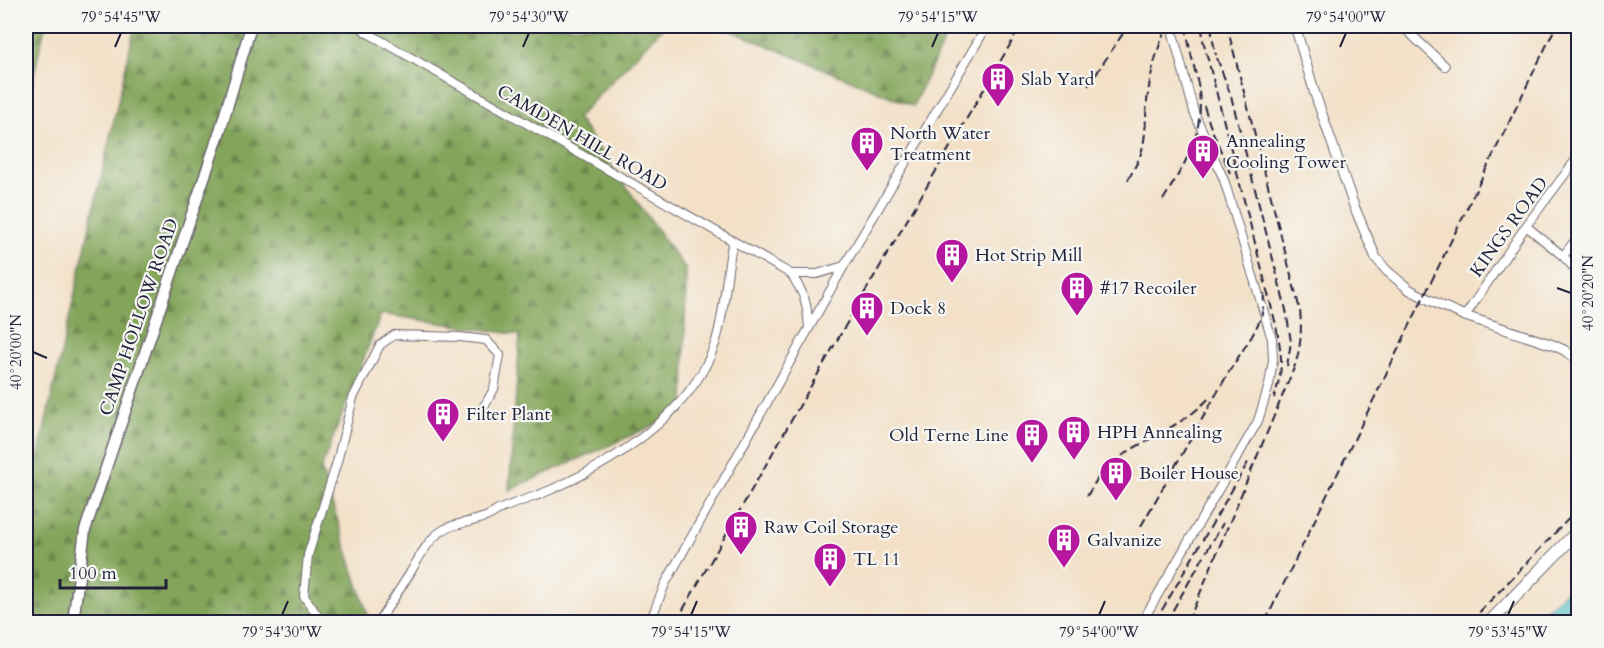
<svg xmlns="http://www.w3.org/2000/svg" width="1604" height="648" font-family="Cardo,serif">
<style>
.forest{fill:url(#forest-firs);stroke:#52644a;stroke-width:1.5}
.water{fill:url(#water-waves);stroke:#3a7282;stroke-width:1.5}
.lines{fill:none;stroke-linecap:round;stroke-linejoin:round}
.minor-casing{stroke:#6b646c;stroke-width:10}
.tertiary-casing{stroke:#6b646c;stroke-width:11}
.secondary-casing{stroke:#6b646c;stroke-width:13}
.primary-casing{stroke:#6b646c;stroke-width:14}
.minor{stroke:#fff;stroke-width:8}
.tertiary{stroke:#fff;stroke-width:9}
.secondary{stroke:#fff;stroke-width:10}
.primary{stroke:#fff;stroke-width:12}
.rail{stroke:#22223b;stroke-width:2;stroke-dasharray:9 4.5;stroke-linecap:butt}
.ticks{fill:none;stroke:#22223b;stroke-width:2}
.labels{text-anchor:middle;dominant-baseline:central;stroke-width:4.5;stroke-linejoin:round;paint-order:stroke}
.poi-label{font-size:18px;fill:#22223b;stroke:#f6f6f2;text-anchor:start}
.street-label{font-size:18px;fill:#22223b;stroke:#f6f6f2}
.neatline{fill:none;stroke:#22223b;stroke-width:2}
.ticks-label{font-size:15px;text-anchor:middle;fill:#22223b}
</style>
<defs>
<pattern id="forest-firs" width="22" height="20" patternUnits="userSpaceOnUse" patternTransform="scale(1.5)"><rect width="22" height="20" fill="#83a55a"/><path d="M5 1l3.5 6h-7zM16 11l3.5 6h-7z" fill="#6b864c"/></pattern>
<pattern id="water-waves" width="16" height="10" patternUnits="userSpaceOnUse" patternTransform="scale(1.5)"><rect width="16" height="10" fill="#53c1c9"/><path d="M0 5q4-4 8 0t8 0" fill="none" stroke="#449ca4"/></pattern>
</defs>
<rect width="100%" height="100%" fill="#f6f6f2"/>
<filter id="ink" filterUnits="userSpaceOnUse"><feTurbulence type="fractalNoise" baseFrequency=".0167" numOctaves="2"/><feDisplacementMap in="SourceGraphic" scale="12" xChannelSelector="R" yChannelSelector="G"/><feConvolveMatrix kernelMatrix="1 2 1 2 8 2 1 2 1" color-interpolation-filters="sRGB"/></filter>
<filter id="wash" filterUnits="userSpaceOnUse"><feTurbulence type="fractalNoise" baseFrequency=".008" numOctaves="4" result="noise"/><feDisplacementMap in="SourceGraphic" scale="24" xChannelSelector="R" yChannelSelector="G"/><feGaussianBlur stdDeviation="1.35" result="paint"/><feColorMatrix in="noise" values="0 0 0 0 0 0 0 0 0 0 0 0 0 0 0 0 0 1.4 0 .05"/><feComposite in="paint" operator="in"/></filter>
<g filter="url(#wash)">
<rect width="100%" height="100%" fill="#f3e0c7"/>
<path class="forest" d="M26,26h19l-19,83z
M135,26h529l-87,92 109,152 -2,142 -175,78 11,-155 -139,-21 -60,155 49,153h-344v-112z
M720,26h231l-38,80z"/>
<path class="water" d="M1578,580v42h-45z"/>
</g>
<g filter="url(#ink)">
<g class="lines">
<g class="minor-casing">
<path id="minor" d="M360,26l6,6 425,242c14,21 16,28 18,54
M1402,26l43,40
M1526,226l37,30
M1578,237l-15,19 15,16
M791,274h26l27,-8
M1465,316l61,-90 52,-69
M322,622l-18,-26 4,-41 29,-93 16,-64 27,-53 14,-10 66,2 26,3 14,15 -6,34 -12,21
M378,622c11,-16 22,-33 32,-49 9,-15 18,-34 33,-43 12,-7 26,-7 39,-12 6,-1 11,-5 16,-8 14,-6 29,-11 43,-16 67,-28 149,-77 174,-150 11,-34 10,-69 18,-103
M650,622l15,-38 179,-318 143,-240
M1142,622l116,-201 11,-36 4,-25 -1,-21 -48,-159 -30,-68 -23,-86"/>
</g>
<g class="tertiary-casing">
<path id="tertiary" d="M1295,26l20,68 39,112 22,52 11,13 23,19 30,15 25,11 88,29 11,5 14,11"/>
</g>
<g class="secondary-casing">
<path id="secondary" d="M73,622l12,-92 135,-399 31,-105"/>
</g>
<g class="primary-casing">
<path id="primary" d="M1490,622l88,-91"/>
</g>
<use href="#minor" class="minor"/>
<use href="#tertiary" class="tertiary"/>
<use href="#secondary" class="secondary"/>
<use href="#primary" class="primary"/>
<path class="rail" d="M1202,26l1,14 73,285c6,31 8,42 -2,73
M1211,26l2,15 3,14
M1217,58l14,38 55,214 5,32 -4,24
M1088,86l40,-60
M1204,106l6,19 20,48
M1128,180c5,-10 11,-19 14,-30 5,-18 3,-38 6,-56 3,-24 10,-47 19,-68
M1163,200c24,-40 43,-67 35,-116 -4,-19 -10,-39 -12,-58
M1087,496c6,-10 12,-22 22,-30 30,-27 72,-37 100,-68
M1141,526l89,-156 22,-34 9,-18 2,-10 1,-16
M676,622l179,-313 166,-283
M1155,622l95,-163
M1166,622l57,-99
M1188,622l106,-254c7,-20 8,-37 6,-58l-73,-284
M1265,622l291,-596
M1470,622l108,-113"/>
</g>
</g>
<path class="ticks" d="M115,47l6,-14M523,47l6,-14M932,47l6,-14M1340,47l6,-14M1557,288l14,5M33,352l14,6M282,615l6,-14M691,615l6,-14M1099,615l6,-14M1508,615l6,-14"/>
<defs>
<g id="building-pin" transform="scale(1.725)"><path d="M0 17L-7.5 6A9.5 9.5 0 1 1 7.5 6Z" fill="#b5179e" stroke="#f6f6f2"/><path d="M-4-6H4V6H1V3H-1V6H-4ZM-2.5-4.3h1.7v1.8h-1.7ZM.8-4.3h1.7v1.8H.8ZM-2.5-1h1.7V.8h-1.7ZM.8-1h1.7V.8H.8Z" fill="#fff"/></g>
</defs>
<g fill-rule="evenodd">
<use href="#building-pin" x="998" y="79"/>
<use href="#building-pin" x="867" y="143"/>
<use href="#building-pin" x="1203" y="151"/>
<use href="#building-pin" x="952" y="255"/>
<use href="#building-pin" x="1077" y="288"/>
<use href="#building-pin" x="867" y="308"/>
<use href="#building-pin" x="443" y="414"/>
<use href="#building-pin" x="1074" y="432"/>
<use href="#building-pin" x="1032" y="435"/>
<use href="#building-pin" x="1116" y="473"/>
<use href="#building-pin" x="741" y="527"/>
<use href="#building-pin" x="1064" y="540"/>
<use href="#building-pin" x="830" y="559"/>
</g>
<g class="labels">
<g class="poi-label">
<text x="1021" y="79">Slab Yard</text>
<text x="890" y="133">North Water<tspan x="890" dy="21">Treatment</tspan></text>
<text x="1226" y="141">Annealing<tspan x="1226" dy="21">Cooling Tower</tspan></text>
<text x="975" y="255">Hot Strip Mill</text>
<text x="1100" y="288">#17 Recoiler</text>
<text x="890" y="308">Dock 8</text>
<text x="466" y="414">Filter Plant</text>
<text x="1097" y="432">HPH Annealing</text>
<text x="1009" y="435" text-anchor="end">Old Terne Line</text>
<text x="1139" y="473">Boiler House</text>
<text x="764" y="527">Raw Coil Storage</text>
<text x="1087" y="540">Galvanize</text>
<text x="853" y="559">TL 11</text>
</g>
<g class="street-label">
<text transform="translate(582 138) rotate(30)">CAMDEN HILL ROAD</text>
<text transform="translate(1509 227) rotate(-54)">KINGS ROAD</text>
<text transform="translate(139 317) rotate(-71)">CAMP HOLLOW ROAD</text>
</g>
</g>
<rect width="1604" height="648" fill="none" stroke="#f6f6f2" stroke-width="66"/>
<path d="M60 579v9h106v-9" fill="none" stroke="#22223b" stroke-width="3"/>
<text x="69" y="579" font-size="18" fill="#22223b" stroke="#f6f6f2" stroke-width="4.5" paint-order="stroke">100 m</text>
<rect x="33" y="33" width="1538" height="582" class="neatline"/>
<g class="ticks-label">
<text x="121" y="22">79°54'45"W</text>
<text x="529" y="22">79°54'30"W</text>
<text x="938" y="22">79°54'15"W</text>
<text x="1346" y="22">79°54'00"W</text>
<text transform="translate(1588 293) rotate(-90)" y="5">40°20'20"N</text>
<text transform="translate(16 352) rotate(-90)" y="5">40°20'00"N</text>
<text x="282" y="637">79°54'30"W</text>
<text x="691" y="637">79°54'15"W</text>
<text x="1099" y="637">79°54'00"W</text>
<text x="1508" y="637">79°53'45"W</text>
</g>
</svg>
